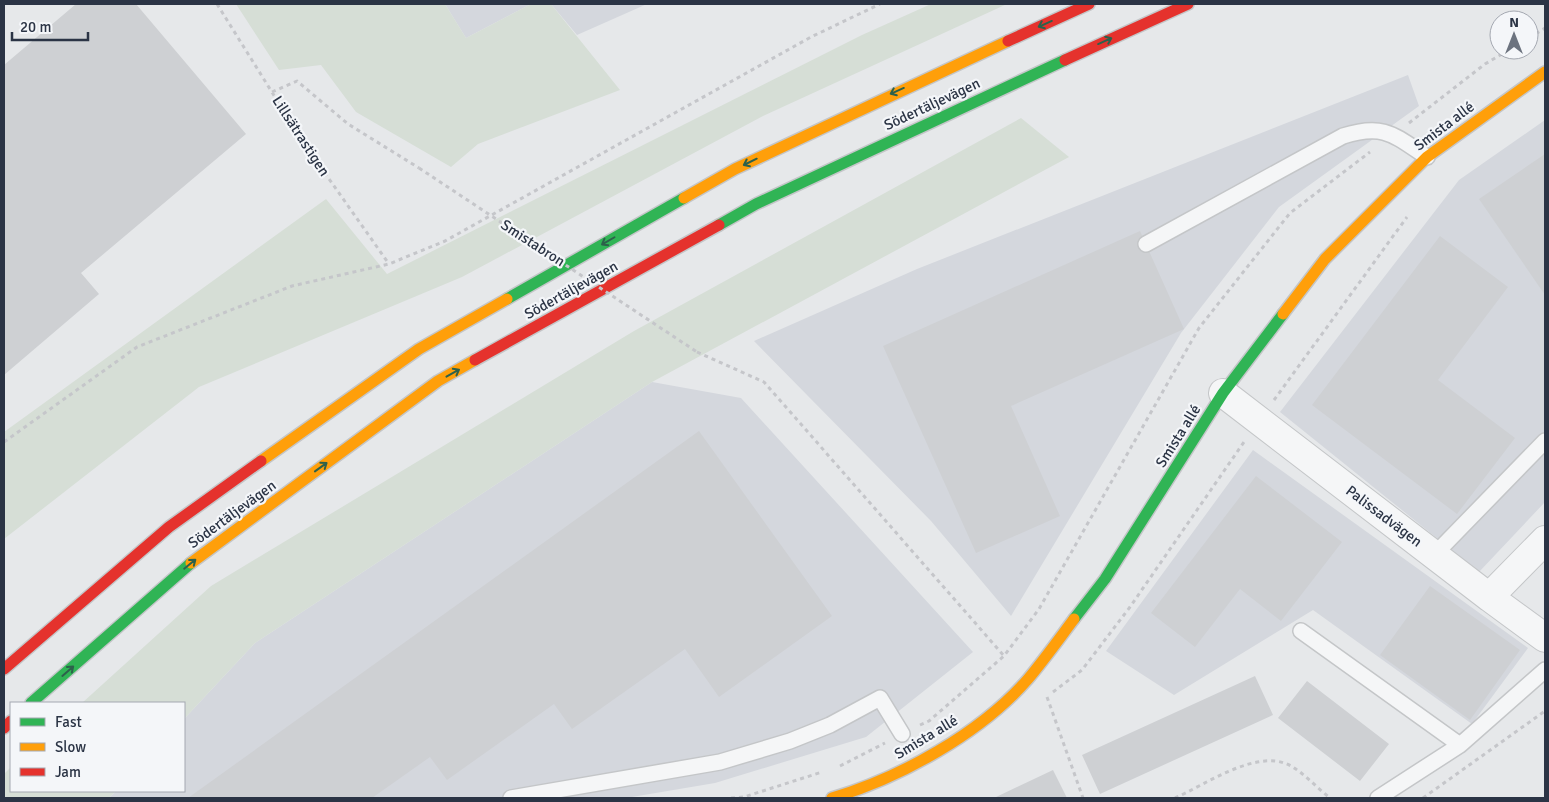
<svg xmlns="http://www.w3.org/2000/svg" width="1549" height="802" font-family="Signika,sans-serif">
<rect width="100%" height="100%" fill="#e6e8ea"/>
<path fill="#d4d7dd" d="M445,4H531L466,38Z
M551,4H647L577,35Z
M1408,75L1419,106L1279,207L1181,333L1011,616L931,521L754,341L917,269Z
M1545,120V502L1479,572L1280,412L1459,180Z
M652,382L741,398L973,652L866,737L715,783L626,798H109L116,791H184V719L255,643Z
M1253,450L1528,648L1472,724L1313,610L1174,695L1106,651Z"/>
<path fill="#d6ded6" d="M236,4H445L466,38L531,4H551L620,90L478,144L451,167L356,112L321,65L279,70Z
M931,4H1007L763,116L462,277L199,387L4,539V432L326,199L387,274L862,35Z
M1021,118L1069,157L652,382L255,643L184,719V703H82L211,586L634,331Z
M11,767V791H116L109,798H4V774Z"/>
<path fill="#ced0d3" d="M76,4H136L246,134L81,273L99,294L4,375V65Z
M1545,154V295L1479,199Z
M1140,231L1184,329L1011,406L1060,516L976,553L883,346Z
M1440,236L1508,287L1438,380L1515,438L1457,514L1312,405Z
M699,431L832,616L719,697L685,649L572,729L554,704L447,780L430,757L372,798H188Z
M1256,476L1342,542L1281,621L1240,589L1195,647L1151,613Z
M1430,586L1520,650L1470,720L1380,655Z
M1255,676L1273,715L1100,794L1082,755Z
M1307,681L1389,744L1360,781L1278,718Z
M1053,770L1067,798H994Z"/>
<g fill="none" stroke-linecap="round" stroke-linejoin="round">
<g stroke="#c4c6c8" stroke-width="18">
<path id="lane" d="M1146,244L1343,136C1384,123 1394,135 1427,157
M1435,554L1545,441
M1301,631L1460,745
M511,798L720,762L790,741L830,725L880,698L902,734
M1378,798L1460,745L1545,670"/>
</g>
<g stroke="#c4c6c8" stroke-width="30">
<path id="street" d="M1223,393L1489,597L1545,638
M1489,597L1545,540"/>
</g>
<g stroke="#c4c6c8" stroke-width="14">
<path id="fast" d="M719,225L756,204L1065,60
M507,299L684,198
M1074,619L1105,579L1223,393L1283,314
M31,703L191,563"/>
</g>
<g stroke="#c4c6c8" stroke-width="14">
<path id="slow" d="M684,198L735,169L1008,41
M1283,314L1325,259L1427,157L1545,72
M261,461L419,349L507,299
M191,563L438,381L475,360
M832,798C900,778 981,733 1028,679C1044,660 1059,639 1074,619"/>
</g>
<g stroke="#c4c6c8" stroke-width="14">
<path id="jam" d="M1008,41L1089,4
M1065,60L1188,4
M475,360L719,225
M4,669L169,527L261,461
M4,728L11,721"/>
</g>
<path stroke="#c5c6ca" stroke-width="3" stroke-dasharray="4 4" stroke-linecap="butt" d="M217,4L303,142L389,264
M1529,38L1545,28
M272,92L297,81L348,124L419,168
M1409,123L1485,64L1509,50
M697,352L764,382L1005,657
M1274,400L1407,217
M4,442L137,347L292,286L389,264L445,241L811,37L880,4
M1053,692L1082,670L1130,607L1244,442
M1047,697L1083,798
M920,725L929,721L1004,656L1039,609L1199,328L1290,213L1370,152
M840,766L885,743
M731,798L744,797L822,772
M1175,798C1205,785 1258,747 1291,766C1305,774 1317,788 1330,798
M1423,798L1545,711"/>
<use href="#lane" stroke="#f5f6f7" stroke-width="15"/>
<use href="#street" stroke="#f5f6f7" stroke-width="28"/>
<use href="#fast" stroke="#30b455" stroke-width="11"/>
<use href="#slow" stroke="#ff9f0a" stroke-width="11"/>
<use href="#jam" stroke="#e5322d" stroke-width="11"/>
<path stroke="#c5c6ca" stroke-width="3" stroke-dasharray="4 4" stroke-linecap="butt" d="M419,168L697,352"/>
</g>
<defs><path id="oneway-shaft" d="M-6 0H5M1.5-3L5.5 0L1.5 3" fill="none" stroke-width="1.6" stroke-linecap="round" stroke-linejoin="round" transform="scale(1.25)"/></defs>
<g stroke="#2d614b">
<use href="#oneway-shaft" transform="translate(1045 24) rotate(156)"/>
<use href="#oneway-shaft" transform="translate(1105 41) rotate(-24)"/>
<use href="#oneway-shaft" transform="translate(897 91) rotate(156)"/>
<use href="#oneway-shaft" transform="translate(750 162) rotate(154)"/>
<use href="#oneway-shaft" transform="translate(608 241) rotate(150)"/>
<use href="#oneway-shaft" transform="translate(453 373) rotate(-29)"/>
<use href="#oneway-shaft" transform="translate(321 467) rotate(-36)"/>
<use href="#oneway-shaft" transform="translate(190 564) rotate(-39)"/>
<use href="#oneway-shaft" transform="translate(68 671) rotate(-41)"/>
</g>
<g text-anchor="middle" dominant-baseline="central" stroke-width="4.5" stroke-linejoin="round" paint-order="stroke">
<g font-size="15" fill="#2b3445" stroke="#f4f6f9">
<text transform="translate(932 104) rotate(-25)">Södertäljevägen</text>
<text transform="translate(1444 126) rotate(-37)">Smista allé</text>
<text transform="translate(301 136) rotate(57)">Lillsätrastigen</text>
<text transform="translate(533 243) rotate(33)">Smistabron</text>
<text transform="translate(571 290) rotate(-29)">Södertäljevägen</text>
<text transform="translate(1178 436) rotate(-58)">Smista allé</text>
<text transform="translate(232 514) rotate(-36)">Södertäljevägen</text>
<text transform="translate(1384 516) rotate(37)">Palissadvägen</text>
<text transform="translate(926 737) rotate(-31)">Smista allé</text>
</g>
</g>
<rect width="1549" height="802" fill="none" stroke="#2b3445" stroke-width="10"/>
<rect x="10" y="702" width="175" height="90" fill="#f4f6f9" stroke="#a4a8b1"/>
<rect x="20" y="718" width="25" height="8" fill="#30b455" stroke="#a4a8b1"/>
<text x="55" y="727" font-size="15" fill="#2b3445">Fast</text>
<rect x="20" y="743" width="25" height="8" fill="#ff9f0a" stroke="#a4a8b1"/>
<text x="55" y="752" font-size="15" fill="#2b3445">Slow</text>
<rect x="20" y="768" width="25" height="8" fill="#e5322d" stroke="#a4a8b1"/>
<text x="55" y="777" font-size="15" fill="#2b3445">Jam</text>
<g transform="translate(1514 35)"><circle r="24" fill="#f4f6f9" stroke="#a4a8b1"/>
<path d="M0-4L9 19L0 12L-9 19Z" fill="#6c737f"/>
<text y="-8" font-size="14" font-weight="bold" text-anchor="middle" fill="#2b3445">N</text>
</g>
<path d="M12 32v8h76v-8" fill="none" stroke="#2b3445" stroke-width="2.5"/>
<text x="20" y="32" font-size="15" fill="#2b3445" stroke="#f4f6f9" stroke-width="4" paint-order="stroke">20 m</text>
</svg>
